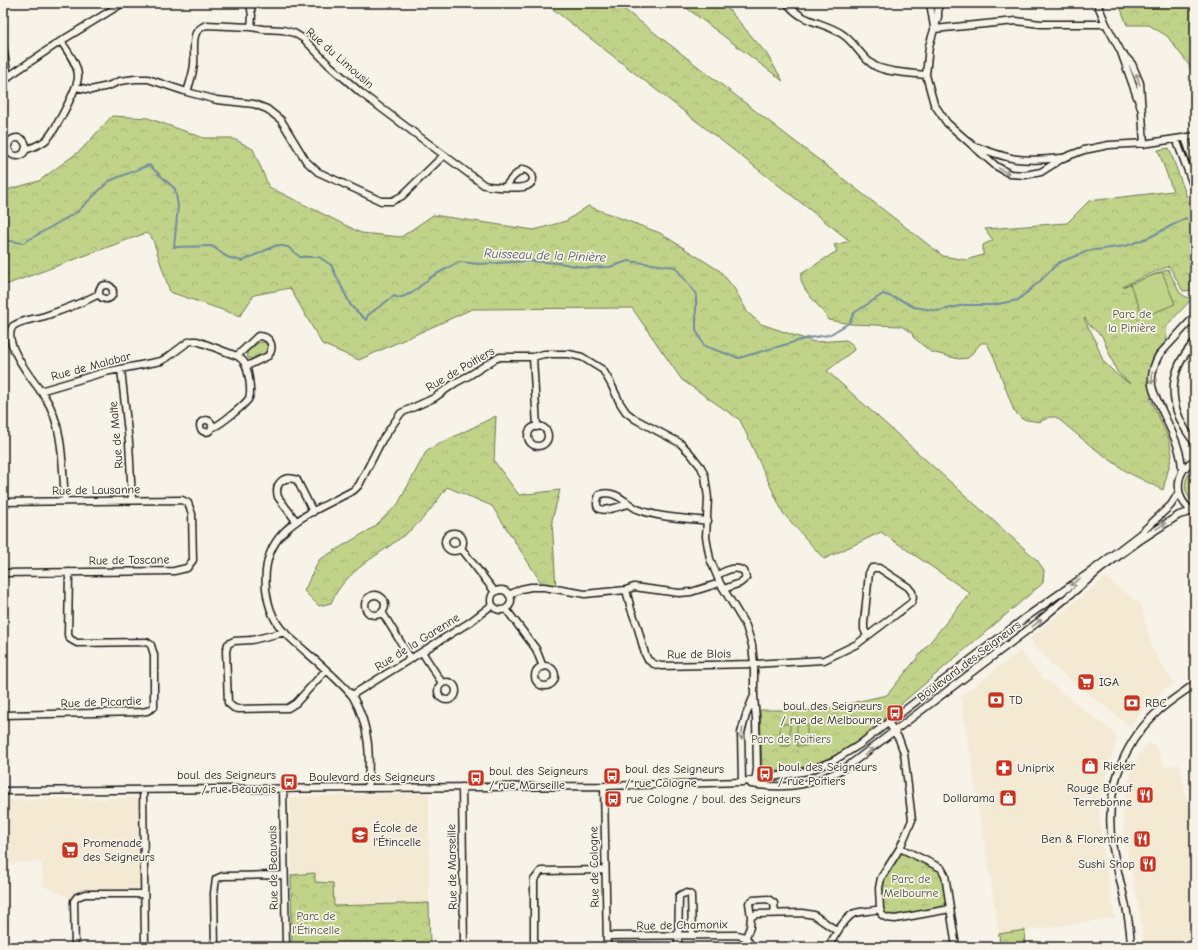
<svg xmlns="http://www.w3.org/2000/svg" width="1198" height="950" font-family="'Comic Neue',sans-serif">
<defs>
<pattern id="grass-tufts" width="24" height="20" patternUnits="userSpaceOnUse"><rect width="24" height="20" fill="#c0d389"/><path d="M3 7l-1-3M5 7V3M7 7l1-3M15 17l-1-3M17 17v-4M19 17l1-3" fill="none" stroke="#a4b576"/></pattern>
<pattern id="forest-crowns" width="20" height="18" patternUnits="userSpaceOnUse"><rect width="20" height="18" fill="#c0d389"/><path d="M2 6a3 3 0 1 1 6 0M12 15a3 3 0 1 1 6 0" fill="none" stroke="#a4b576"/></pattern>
</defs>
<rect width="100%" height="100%" fill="#f7f3e8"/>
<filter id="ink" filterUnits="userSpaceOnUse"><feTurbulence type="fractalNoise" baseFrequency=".025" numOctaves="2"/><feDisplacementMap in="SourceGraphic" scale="8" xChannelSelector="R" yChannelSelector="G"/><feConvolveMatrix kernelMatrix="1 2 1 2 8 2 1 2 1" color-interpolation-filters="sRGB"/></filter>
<g filter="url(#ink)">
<path fill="#f4e9d3" d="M1105,578L1141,604L1152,649L1174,684L1166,688L1144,709L1130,726L1050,664L1049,661L1040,651L1038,652L1030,638Z
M1020,651L1042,677L1118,736L1108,768L1101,797L1099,812L1101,841L1115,918L999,934L961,696Z
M1148,742L1153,745L1157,749L1165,767L1179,764L1195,835V947H1144L1139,907L1124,836L1123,809L1126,791L1131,772L1140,754Z
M429,793V903L334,906L315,882L314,873L291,875L290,797Z
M140,798V889L82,891L75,894L71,899L43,885L42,862L4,864L5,800Z"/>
<path fill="url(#grass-tufts)" stroke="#6e7852" d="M264,342L267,344L268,349L265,355L257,356L252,359L248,358L247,352L258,343Z
M1195,467V504C1182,493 1182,478 1195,467Z"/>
<path fill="url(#forest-crowns)" stroke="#6e7852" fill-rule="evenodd" d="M545,3H616L943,256L966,260L983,255V245L993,240L985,229L1067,223L1089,201L1173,191L1158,150L1169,148L1195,219V290L1183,291L1169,266L1129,283L1123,287L1168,269L1180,293L1186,297L1193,298L1190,301L1168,324C1165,330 1168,336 1166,342C1164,347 1159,350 1156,354C1147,367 1148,385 1153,399L1150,398L1169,439L1172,455L1163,490L1127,472L1091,446L1056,417H1050L1039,422L1022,419L1014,411L994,357L987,343H981L968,358L959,359L931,352L913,337L912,333L901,326L851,324L828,320C822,306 798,289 801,274L837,251L834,245L850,241ZM1085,318L1090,326L1102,336L1117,372L1131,384L1116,374L1103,361L1095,339L1084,319Z
M680,3H723L766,53L783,81Z
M1129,3H1195V84L1189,65L1167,36L1149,25H1127L1121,9Z
M112,116L148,118L204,138H232L253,149L269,187L361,233L401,237L433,215L534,230L566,221L588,206L660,233L720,271L734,288L748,313L761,324L814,342L846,340L852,344L854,350L827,371L1037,560L1044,570L1043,583L847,750L820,762L809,766L768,773L762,768L760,710H820L887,695L970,593L881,532L824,559L783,513L740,420L682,380L632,308L472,309L359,360L322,344L290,288L254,295L240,316L170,292L154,243L151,236L146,233L8,284L3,287V191L39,181L81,150Z
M496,416L494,461L519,495L560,490L552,520L556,589L544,587L492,506L447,487C434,505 425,519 407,533C380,555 345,570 331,603L319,606L304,591L319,560L374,527L398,504L427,450Z
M900,848L941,868L950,909L895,919L882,915L879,888Z
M315,873V882L333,883L334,906L429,903L430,947H292L291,875Z
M1025,930L1024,947H1000L999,934Z"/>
<path fill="#c0d389" stroke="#6e7852" d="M1162,272L1175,304L1143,317L1130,284Z
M780,724H790V746H780Z
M797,724H807V746H797Z"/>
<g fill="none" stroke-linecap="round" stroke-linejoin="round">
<path stroke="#738ba0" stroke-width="2" d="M3,240L23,243L77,212L109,181L149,165L175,189L178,206L174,247L212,246L227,257L242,261L277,245L288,247L300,257H319L331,265L351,306L366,320L368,315L394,296L399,298L412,293L431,277L459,262L481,264L529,261L559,263L587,268L610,267L628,261L675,267L696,294V330L704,346L739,358L808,338L829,335L849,323L854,313L883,294L901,300L914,307L938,311L964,305H993L1018,300L1040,281L1058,263L1088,251L1126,246L1150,237L1186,218"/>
<g stroke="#1c1c1c" stroke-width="9">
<path id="minor" d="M250,3L252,16L251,27
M787,3C803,24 823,21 842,34C855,42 861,58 875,66C888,73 911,73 926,75
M930,3L934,27
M938,3V17L929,46L926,75L934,104L947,123L996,166L1010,174L1025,175L1041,172L1063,158L1084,150L1109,145L1149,143L1195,136
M1097,3L1106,24L1121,52L1142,111
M934,29L1016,21L1041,24H1106
M3,46L8,78
M1122,53L1132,64L1140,83L1144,144
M3,81L12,74L61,41L123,3
M76,87L91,90L108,86L120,81L135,79H148L187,92L217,100L254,104L267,109L281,120L306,161L318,172L381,201H392L402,196L443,156
M187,92C190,83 193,74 194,64C195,55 192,42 196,33C198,29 202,27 206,25L251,27L263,29L283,30L294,33L304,39L328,64L361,93L484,185C491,187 521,189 527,186C538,181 532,171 523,169L513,177L505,187
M1185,138L1195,166
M8 147a9 9 0 1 1 18 0a9 9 0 1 1-18 0Z
M1176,139L1195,190
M977,147C990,152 1003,157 1017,159C1032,161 1047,159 1062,158
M25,150C33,147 41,145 47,139C54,132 79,86 78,76C78,64 67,51 61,41
M99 292a7 7 0 1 1 14 0a7 7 0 1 1-14 0Z
M1195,342C1165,373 1168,410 1195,443
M237,356L258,336C271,336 275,347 268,356L247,366
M533,357L537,427
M121,369L129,442L132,500
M40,391L105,372L161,361L168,357L188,342L192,341H197L237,356C240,358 242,359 244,362C248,368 252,391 249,398C246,404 219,426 213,427
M200 426a6 6 0 1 1 12 0a6 6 0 1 1-12 0Z
M528 436a10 10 0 1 1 20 0a10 10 0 1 1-20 0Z
M1182,472C1182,448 1170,429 1161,408C1158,401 1153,393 1152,385C1151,374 1154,364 1159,355L1195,316
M65,501C62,466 64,427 45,397C36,384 0,342 13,326C22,320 35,319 45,316C63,310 82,303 99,294
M3,502L182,500L188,503L192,514L193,560L187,568L174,571L3,573
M628,504C618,506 589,520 599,495C613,488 626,503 637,509C659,518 684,518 708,521
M1194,512C1173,499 1174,471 1195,460
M296,521L278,497C274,483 284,475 297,480L313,512
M445 542a9 9 0 1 1 18 0a9 9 0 1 1-18 0Z
M461,548L495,592
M717,575C726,571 734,565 744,571L746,578L740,583L724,589
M491 600a10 10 0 1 1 20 0a10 10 0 1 1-20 0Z
M626,590L631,609L637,625L645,654L648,660L654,664L661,666L754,664L824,660L857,644L911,603L913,598L912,592L908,587L879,568H872L869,573L864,623V629L867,636
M365 605a10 10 0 1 1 20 0a10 10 0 1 1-20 0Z
M509,595L521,589L531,587H544L585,594L626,590L634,587L679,593L691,592L720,583
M506,609L536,649L543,667
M382,612L411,659
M285,632L252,640L234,641L228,644L226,651L228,703L234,708L238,709L288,708L296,703L326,670
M422,652L442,683
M535 676a10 10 0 1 1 20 0a10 10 0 1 1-20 0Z
M438 691a9 9 0 1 1 18 0a9 9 0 1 1-18 0Z
M352,695L470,622L492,605
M3,715L141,712L147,711L154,707V655L151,645L147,642L77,643L70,639L68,635L69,572
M742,782L741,733L746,715L753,698
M751,784C789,790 815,785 848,766L1038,622L1102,568L1139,541L1179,515L1194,511
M604,786L607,947
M462,787L464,947
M368,788C370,756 370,726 353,697C348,690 341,684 334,677C318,662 301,648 285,633C273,621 268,606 266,589C260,527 309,515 354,490L359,485L382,440L401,413L434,398L455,383L470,375L495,359L500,357H533L544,354H569L582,357L603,370L611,384L620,403L626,412L635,419L680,443L690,453L701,467L705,476L708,498L706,537L710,559L720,583L746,626L752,645L754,664V697L756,719L757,768L755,783
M283,789L286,947
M143,790L145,947
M3,791L604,786L742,782L808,771L833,761L859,745L1025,618L1093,570L1140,534L1171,505L1179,492
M900,848L941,868L945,875L956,947
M880,909L882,915L887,918L895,919L950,909
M751,917L749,903L753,900L768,899L774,903L775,913
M607,936L737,935C745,936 749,939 751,947
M746,937L750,927L751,917L756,914L802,913L814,915L837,931
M75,947L74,901L77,897L85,894H144
M215,947L214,893L216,879L223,876L284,875
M534,947V880L541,871L605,870
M678,947L679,896C683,893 687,892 691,895L692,936
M828,947C834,938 844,917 855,913C863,911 872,911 880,909L879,888L881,878L900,848L912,820L904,753L899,739L888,722
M1131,947C1130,911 1118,878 1112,843C1105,797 1120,748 1154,715C1166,703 1181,694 1195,684"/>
</g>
<use href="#minor" stroke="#f7f3e8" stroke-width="6"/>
</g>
<defs><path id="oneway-shaft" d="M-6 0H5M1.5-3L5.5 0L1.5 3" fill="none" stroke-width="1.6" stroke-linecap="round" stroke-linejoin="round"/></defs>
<g stroke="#94928c">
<use href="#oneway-shaft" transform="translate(1138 79) rotate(-108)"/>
<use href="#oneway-shaft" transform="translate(1004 171) rotate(28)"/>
<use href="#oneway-shaft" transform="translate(1152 378) rotate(92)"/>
<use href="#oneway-shaft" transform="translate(1161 526) rotate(-32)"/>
<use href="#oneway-shaft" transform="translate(1075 582) rotate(145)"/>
<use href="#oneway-shaft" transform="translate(1037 623) rotate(-37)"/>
<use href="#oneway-shaft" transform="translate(742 734) rotate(95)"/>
<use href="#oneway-shaft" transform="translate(869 752) rotate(-37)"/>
</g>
</g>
<defs>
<g id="supermarket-square" transform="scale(0.9)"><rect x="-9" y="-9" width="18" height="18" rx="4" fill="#c8321e" stroke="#f7f3e8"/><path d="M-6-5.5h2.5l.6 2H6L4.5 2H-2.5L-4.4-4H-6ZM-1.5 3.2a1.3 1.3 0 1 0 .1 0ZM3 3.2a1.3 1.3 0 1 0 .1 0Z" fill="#fff"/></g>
<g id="bank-square" transform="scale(0.9)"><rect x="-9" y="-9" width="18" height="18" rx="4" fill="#c8321e" stroke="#f7f3e8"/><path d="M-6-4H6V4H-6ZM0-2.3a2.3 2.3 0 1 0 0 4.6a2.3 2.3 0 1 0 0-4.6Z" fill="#fff"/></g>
<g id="bus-square" transform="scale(0.9)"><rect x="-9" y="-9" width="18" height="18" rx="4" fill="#c8321e" stroke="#f7f3e8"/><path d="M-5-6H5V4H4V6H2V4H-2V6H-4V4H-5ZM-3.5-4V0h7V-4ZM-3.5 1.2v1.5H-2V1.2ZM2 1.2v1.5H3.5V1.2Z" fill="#fff"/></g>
<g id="shop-square" transform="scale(0.9)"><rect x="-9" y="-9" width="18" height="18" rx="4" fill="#c8321e" stroke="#f7f3e8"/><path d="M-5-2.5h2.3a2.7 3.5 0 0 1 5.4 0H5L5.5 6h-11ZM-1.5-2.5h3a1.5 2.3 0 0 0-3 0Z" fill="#fff"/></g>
<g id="pharmacy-square" transform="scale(0.9)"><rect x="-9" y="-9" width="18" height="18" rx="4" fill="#c8321e" stroke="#f7f3e8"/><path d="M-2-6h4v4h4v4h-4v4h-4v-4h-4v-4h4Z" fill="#fff"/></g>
<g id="restaurant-square" transform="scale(0.9)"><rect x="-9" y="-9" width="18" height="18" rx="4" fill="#c8321e" stroke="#f7f3e8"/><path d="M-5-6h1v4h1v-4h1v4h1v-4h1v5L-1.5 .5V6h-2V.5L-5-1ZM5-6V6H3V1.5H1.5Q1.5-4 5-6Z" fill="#fff"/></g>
<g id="school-square" transform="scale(0.9)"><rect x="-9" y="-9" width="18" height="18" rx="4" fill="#c8321e" stroke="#f7f3e8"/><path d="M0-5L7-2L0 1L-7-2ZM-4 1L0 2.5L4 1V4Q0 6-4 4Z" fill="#fff"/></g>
</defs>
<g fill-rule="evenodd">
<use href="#supermarket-square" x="1086" y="682"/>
<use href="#bank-square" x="996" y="700"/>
<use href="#bank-square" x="1132" y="703"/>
<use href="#bus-square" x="895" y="713"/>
<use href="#shop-square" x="1090" y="766"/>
<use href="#pharmacy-square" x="1004" y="768"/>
<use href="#bus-square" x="765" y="774"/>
<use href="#bus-square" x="612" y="776"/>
<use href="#bus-square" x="476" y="778"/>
<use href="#bus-square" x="289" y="782"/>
<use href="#restaurant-square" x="1145" y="795"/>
<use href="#shop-square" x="1008" y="798"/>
<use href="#bus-square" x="613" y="799"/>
<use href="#school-square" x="360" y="835"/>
<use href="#restaurant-square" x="1142" y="839"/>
<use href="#supermarket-square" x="70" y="850"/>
<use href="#restaurant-square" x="1148" y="864"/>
</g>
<g text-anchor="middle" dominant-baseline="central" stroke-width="3.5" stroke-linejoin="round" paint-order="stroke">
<g font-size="12" fill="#1c1c1c" stroke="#f7f3e8">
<text transform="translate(340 58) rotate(41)">Rue du Limousin</text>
<text transform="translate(91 366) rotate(-15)">Rue de Malabar</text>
<text transform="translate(460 369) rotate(-30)">Rue de Poitiers</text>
<text transform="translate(116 435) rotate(-95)">Rue de Malte</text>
<text transform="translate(96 490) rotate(-1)">Rue de Lausanne</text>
<text transform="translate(129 560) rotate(-1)">Rue de Toscane</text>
<text transform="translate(417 642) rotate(-32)">Rue de la Garenne</text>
<text transform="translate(699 654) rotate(-1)">Rue de Blois</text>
<text transform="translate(969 661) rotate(-37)">Boulevard des Seigneurs</text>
<text transform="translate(101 702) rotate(-2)">Rue de Picardie</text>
<text x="372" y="777">Boulevard des Seigneurs</text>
<text transform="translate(452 867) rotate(-91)">Rue de Marseille</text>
<text transform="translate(594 867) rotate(-91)">Rue de Cologne</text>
<text transform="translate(273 868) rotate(-91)">Rue de Beauvais</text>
<text transform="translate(682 925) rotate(-1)">Rue de Chamonix</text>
</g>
<g font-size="12" fill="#4d533d" stroke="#f7f3e8">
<text x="1132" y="314">Parc de<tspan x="1132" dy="14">la Pinière</tspan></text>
<text x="791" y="739">Parc de Poitiers</text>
<text x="911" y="879">Parc de<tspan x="911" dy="14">Melbourne</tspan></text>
<text x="316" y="916">Parc de<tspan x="316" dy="14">l'Étincelle</tspan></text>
</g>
<g font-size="12" fill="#1c1c1c" stroke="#f7f3e8" text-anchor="start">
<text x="1099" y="682">IGA</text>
<text x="1009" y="700">TD</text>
<text x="1145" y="703">RBC</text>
<text x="882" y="706" text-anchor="end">boul. des Seigneurs<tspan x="882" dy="14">/ rue de Melbourne</tspan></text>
<text x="1103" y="766">Rieker</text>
<text x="778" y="767">boul. des Seigneurs<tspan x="778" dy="14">/ rue Poitiers</tspan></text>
<text x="1017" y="768">Uniprix</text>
<text x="625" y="769">boul. des Seigneurs<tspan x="625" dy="14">/ rue Cologne</tspan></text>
<text x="489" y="771">boul. des Seigneurs<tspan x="489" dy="14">/ rue Marseille</tspan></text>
<text x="276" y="775" text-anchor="end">boul. des Seigneurs<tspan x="276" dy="14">/ rue Beauvais</tspan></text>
<text x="1132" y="788" text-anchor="end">Rouge Boeuf<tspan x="1132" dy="14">Terrebonne</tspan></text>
<text x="995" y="798" text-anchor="end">Dollarama</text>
<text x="626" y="799">rue Cologne / boul. des Seigneurs</text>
<text x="373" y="828">École de<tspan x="373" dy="14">l'Étincelle</tspan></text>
<text x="1129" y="839" text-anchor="end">Ben &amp; Florentine</text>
<text x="83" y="843">Promenade<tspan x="83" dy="14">des Seigneurs</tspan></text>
<text x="1135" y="864" text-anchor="end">Sushi Shop</text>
</g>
<g font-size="13" font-style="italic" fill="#48545e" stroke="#f7f3e8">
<text transform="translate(545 255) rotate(2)">Ruisseau de la Pinière</text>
</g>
</g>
<rect width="1198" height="950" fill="none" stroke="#f7f3e8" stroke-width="16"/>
<rect x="8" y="8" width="1182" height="934" fill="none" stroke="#1c1c1c" stroke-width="1.5" filter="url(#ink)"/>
</svg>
